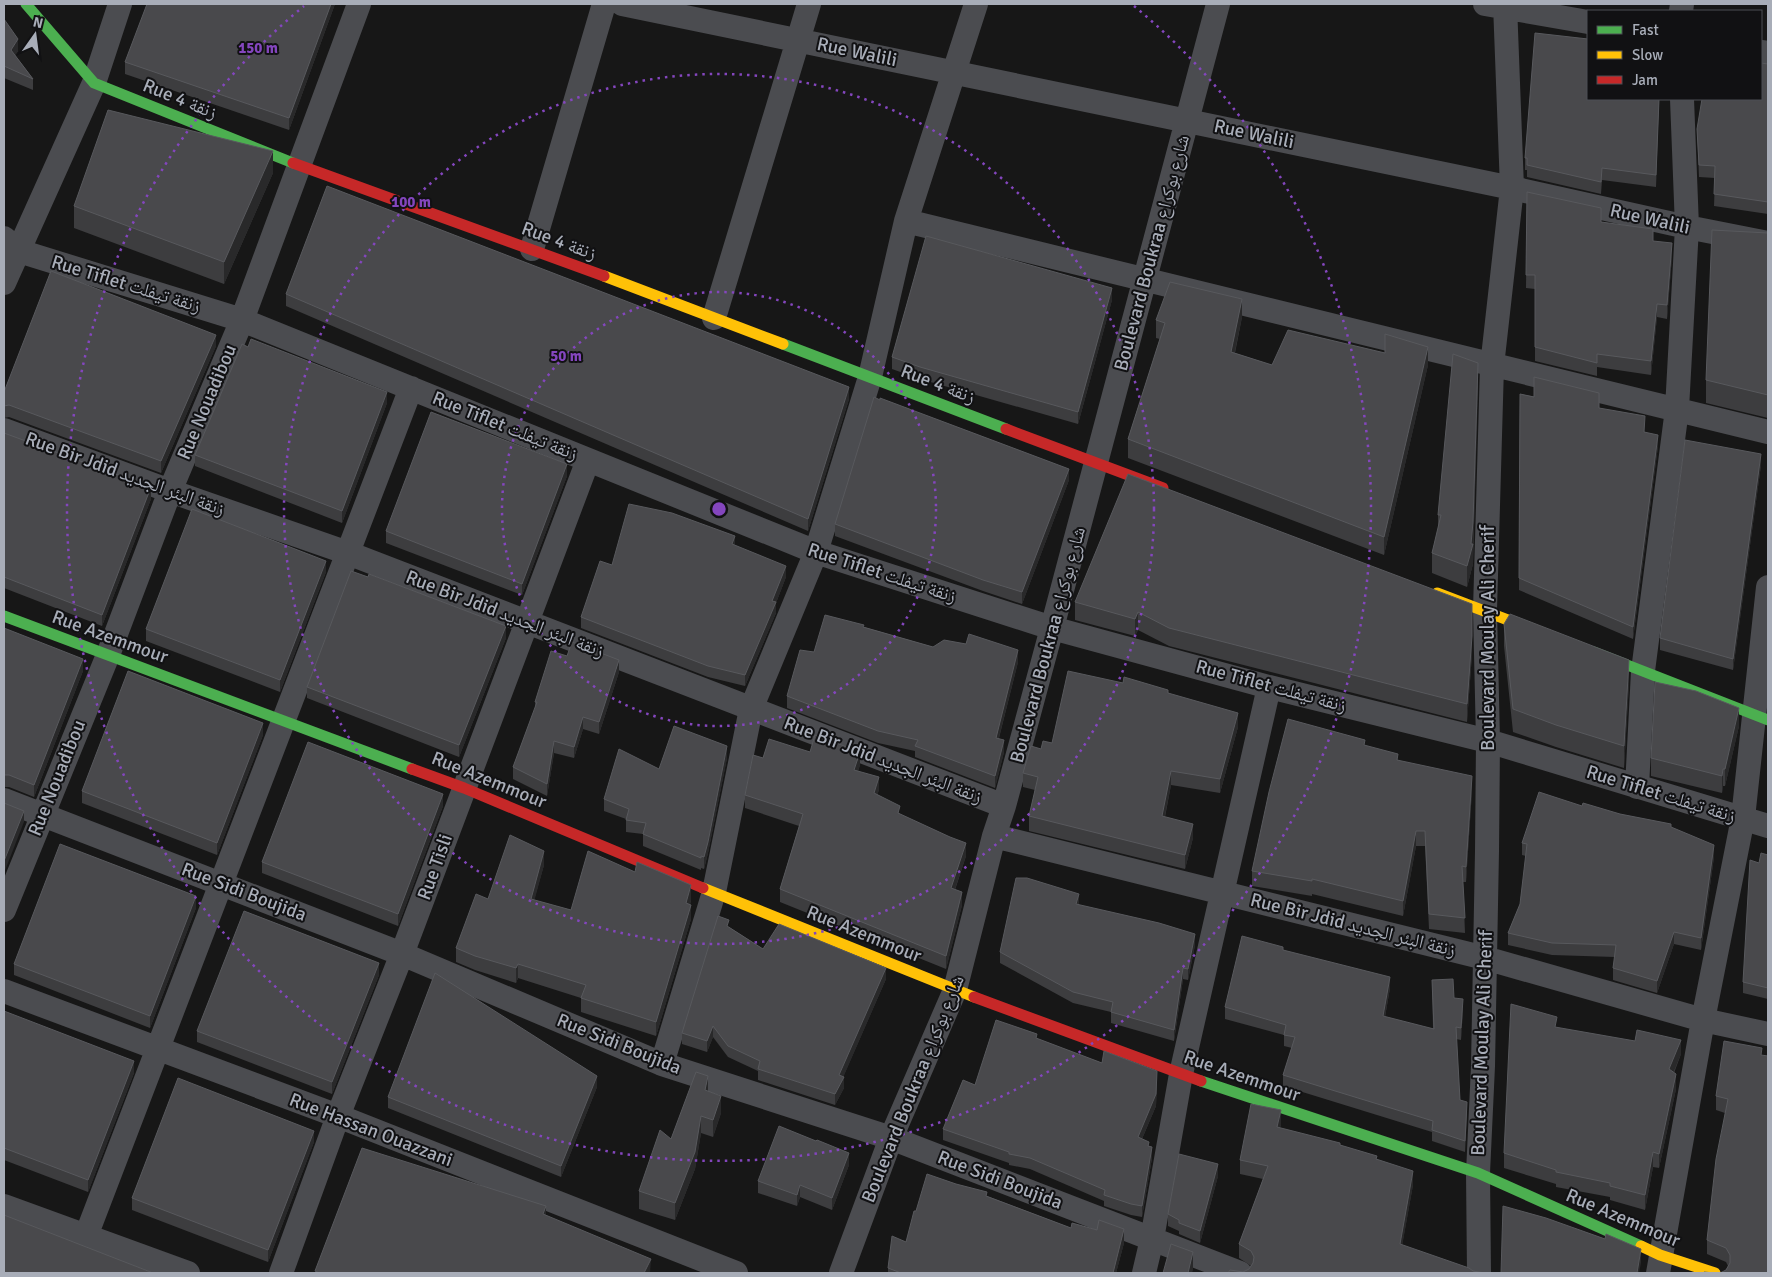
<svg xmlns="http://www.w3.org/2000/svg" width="1772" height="1277" font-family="Signika,'Noto Naskh Arabic',sans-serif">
<rect width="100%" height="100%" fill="#171717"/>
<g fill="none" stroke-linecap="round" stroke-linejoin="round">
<path stroke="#4b4c50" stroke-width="24" d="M622,4L1512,188L1687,227L1768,243
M1485,4L1588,22
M1681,11L1682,4
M1761,52L1768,53
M906,221L1768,432
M4,238L19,251L242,320L816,552L1052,628L1269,687L1488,741L1768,826
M532,249L604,4
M4,283L94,83L120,4
M714,318L809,4
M4,430L170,491L348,553L1004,806
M1637,787L1643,671L1677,409L1687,227L1682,99
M4,800L402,954L662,1064L891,1138L1240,1273
M994,836L1485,958L1703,1020L1768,1034
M4,910L108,655L170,491L242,320L359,4
M4,991L338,1116L736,1273
M662,1064L714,892L751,709L816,552L870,377L906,221L976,4
M4,1206L188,1273
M86,1236L411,388
M281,1273L338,1116L402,954L588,460
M841,1273L891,1138L955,990L994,836L1004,806L1052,628L1218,4
M1144,1273L1152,1239L1181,1074L1269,687
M1479,1273L1478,1173L1483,1066L1487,851L1488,741L1485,610L1492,366L1512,188L1505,4
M1658,1273L1703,1020L1743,818L1768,587"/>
<path stroke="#4caf50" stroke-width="11" d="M26,4L94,83L293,163
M783,344L1006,429
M4,616L412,769
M1594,652L1768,720
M1201,1081L1478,1173L1641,1246"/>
<path stroke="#ffc107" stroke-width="11" d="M604,276L783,344
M1437,593L1542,633
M703,888L974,997
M1641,1246L1660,1255L1715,1273"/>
<path stroke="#c62828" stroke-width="11" d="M293,163L604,276
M1006,429L1163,488
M412,769L464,788L703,888
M974,997L1201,1081"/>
</g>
<path fill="#3d3d3f" d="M335,4L289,130L125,74V62Z
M4,19L18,51L15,55L33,79V90L4,78Z
M1768,64V214L1714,206L1715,178L1699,177L1697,129Z
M1588,99H1659L1656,187L1602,180L1601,194L1527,177V170H1525V158Z
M273,173L224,284L74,228V206Z
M1527,192L1601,222L1653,241L1672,256L1667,319L1657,317L1651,375L1597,367V376L1535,361V289L1526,288Z
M1768,233V418L1706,403V380Z
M286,294L849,399L808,531L286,306Z
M1112,300L1078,424L920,379L892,369V357Z
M1242,317L1235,353L1272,365L1385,353V334L1428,365L1384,555L1128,458V439L1160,339L1156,338V320Z
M216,346L161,473L9,417L4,418V392Z
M248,347L387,403L342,523L195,466V455Z
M1478,383L1473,564L1467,587L1432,573V553L1438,529V515Z
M1520,394L1599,408L1645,432L1658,446L1633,639L1519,590Z
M4,433L151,499L102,626L4,588Z
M1761,465L1733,670L1660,650V638Z
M567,476L522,595L386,543V531Z
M1069,480L1022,604L983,591L835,536V524Z
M735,545L786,577L776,603V613L745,686L708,677L581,628V617L612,565Z
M326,572L280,692L146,641V629Z
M1075,602L1472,654L1467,722L1169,646L1138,630L1135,636L1075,620Z
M1504,624L1629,683L1624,768L1556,747L1513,732L1504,646Z
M864,627L933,647L1018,662L999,738L1004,752L995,788L915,757V751L878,743L787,708V696Z
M4,628L83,671L34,797L9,787H4Z
M506,638L459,757L307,698V687Z
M619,672L599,734L583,729L574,758L554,753L547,796L513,779V767L535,709V702Z
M1168,693L1238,727L1220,793L1171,785L1165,817L1193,838L1185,869L1029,831V816L1035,790L1023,787V773L1041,749L1052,743Z
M1739,726L1725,786H1723L1722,793L1651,776V758Z
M263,735L217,855L82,803V791Z
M1365,746L1398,760L1472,791L1466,882H1463L1465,933L1429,929L1425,846H1416L1403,916L1312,894V896L1252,886V871Z
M810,752L860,765L858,771L879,790L877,794L900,814L966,856L955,890L962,905L946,969L780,902V889L799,826L745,808V795Z
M727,758L708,853L704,869L701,868V870L643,846V834L626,832V819L604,811V799L659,769Z
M443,806L398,926L262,873V862Z
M1620,814L1671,828L1714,857L1701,950L1674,944L1657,993L1613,980V968L1615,957L1552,955L1508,945V933L1520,904L1526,856L1522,855V843Z
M1768,855V999L1743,993V982L1759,863Z
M544,865L534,900L571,910L691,900L690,905L691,919L656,1036L581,1012V998L518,978L516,983L475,970L456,962V948L488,899Z
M1079,905L1195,945L1188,980L1183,979L1174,1041L1111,1023V1012L1073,1003L1000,963V952Z
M196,908L150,1028L14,975V964Z
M729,927L763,949L886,979L843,1077L844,1088L835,1105L758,1080V1071L728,1057L713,1037L707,1052L682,1044V1033Z
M1283,950L1390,988L1385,1017L1433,1029L1432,980L1454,998L1463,1010L1461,1040L1456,1039L1460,1100L1467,1114L1465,1152L1432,1141V1132L1283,1086V1075L1292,1048L1284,1046V1035L1225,1019V1007Z
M379,975L332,1094L197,1042V1031Z
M4,1011L134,1073L88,1192L4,1160Z
M1557,1028L1681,1054L1674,1073L1676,1089L1659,1168L1653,1167L1645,1210L1610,1200V1197L1556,1187V1184L1504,1168V1153Z
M1037,1039L1102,1063L1157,1082L1156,1106L1142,1139L1149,1146L1152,1158L1142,1217L1131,1215L1104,1206V1201L1030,1169L1009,1165V1163L943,1140V1129L975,1085Z
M1762,1055L1768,1273L1726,1270L1728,1266L1726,1262L1707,1254V1240L1725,1113L1716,1110V1096Z
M597,1087L561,1177L388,1108V1097Z
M708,1091L721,1113L713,1137L701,1133L695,1169L675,1220L639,1209V1191L671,1139Z
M1281,1124L1280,1128L1340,1145L1377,1159L1413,1185L1402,1245L1243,1272L1249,1269L1251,1266L1239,1258V1244L1263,1179L1240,1174V1160Z
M314,1142L268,1262L132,1210V1198Z
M849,1165L832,1210L800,1197L797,1206L758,1193V1181Z
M1218,1176L1200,1243L1179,1234V1231L1168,1226V1214Z
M987,1196L1071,1228L1124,1243L1116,1273H888V1268L906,1242L916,1211Z"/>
<path fill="#29292a" d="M331,4H335L289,130V118Z
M18,39V51L11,61V50Z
M1659,99L1656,187V175Z
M273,151V173L224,284V262Z
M1672,243V256L1667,319V305Z
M1112,288V300L1078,424V412Z
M1242,299V317L1231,370V352Z
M1657,304V317L1651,375V361Z
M216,335V346L161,473V461Z
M1428,347V365L1384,555V537Z
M1478,363L1473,564L1467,587V566Z
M849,387V399L808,531V519Z
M387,392V403L342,523V511Z
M1658,435V446L1633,639V627Z
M1761,454V465L1733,670V659Z
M567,464V476L522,595V584Z
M1069,469V480L1022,604V592Z
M151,487V499L102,626V615Z
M735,536V547L732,544Z
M326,561V572L280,692V680Z
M786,566V577L776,603V613L745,686V675L772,601Z
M1138,612V630L1135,636V619Z
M506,626V638L459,757V745Z
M1472,636V654L1467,722V704Z
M1018,650V662L996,749V738Z
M83,659V671L34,797V785Z
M619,660V672L599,734V722Z
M1629,660V683L1624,768V746Z
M1739,708V726L1725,786V769Z
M1238,713V727L1220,793V779Z
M583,717V729L574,758V747Z
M263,723V735L217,855V843Z
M1004,740V752L995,788V776Z
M554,741V753L547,796V784Z
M727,746V758L708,853L704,869V857Z
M860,752V765L854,783V770Z
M1723,769V786L1722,793V776Z
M1171,771V785L1162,830V816Z
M1472,776V791L1466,882V867Z
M879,777V790L874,806V793Z
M443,794V806L398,926V914Z
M24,811V822L4,873V861Z
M1193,824V838L1185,869V855Z
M1416,831V846L1403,916V901Z
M966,843V856L951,901V888Z
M1714,845V857L1701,950V938Z
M544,851V865L531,913V899Z
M691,885V900L686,918V903Z
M962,892V905L946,969V956Z
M1079,894V905L1076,904Z
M196,896V908L150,1028V1016Z
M691,905V919L656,1036V1022Z
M1674,932V944L1657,993V981Z
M1195,934V945L1188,980V969Z
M379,963V975L332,1094V1082Z
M518,964V978L516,983V968Z
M886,968V979L839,1087V1075Z
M1183,968V979L1174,1041V1030Z
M1390,977V988L1383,1028V1016Z
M1463,999V1010L1461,1040V1028Z
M713,1026V1037L707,1052V1041Z
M1681,1040V1054L1669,1083V1069Z
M134,1061V1073L88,1192V1180Z
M1157,1071L1156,1106L1138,1148V1137Z
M1676,1074V1089L1659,1168V1154Z
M597,1076V1087L561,1177V1166Z
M708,1076V1093L705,1090Z
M844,1077V1088L835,1105V1094Z
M721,1096V1113L713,1137V1120Z
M1281,1110V1124L1277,1141V1127Z
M701,1116V1133L695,1169L675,1220V1203Z
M314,1131V1142L268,1262V1250Z
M1152,1147V1158L1142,1217V1206Z
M1653,1152V1167L1645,1210V1195Z
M849,1153V1165L832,1210V1198Z
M1218,1164V1176L1200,1243V1231Z
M1413,1171V1185L1400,1258V1244Z
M800,1185V1197L797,1206V1195Z
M546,1206V1219L543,1214Z
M1124,1229V1243L1116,1273H1113Z
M1641,1249V1263L1639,1273H1637Z
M1193,1252V1270L1192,1273H1188Z
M651,1259L650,1273H644Z"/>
<path fill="#49494c" stroke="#58595d" d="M147,4H331L289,118L125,62Z
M4,19L18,39L11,50L33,79L4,66Z
M1535,33L1588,39V99H1659L1656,175L1602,168L1601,182L1527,165V158H1525Z
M1761,63L1768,64V202L1714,194L1715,166L1699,165L1697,129L1702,99H1761Z
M108,110L273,151L224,262L74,206Z
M327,186L849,387L808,519L286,294Z
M1527,192L1601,208V222L1653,229V241L1672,243L1667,305L1657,304L1651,361L1597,354V363L1535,347V275H1526Z
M1712,230L1768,233V395L1706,380Z
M926,236L1112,288L1078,412L920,367L892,357Z
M51,271L216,335L161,461L9,405L4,406V392Z
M1170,282L1242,299L1231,352L1272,365L1288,330L1385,353V334L1428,347L1384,537L1128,439L1165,323L1156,320Z
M251,339L387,392L342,511L195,455L242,344L248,347Z
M1453,354L1478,363L1473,522L1471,544H1473L1467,566L1432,553L1441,515H1438Z
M1534,377L1599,393V408L1645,416L1644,432L1658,435L1633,627L1519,578L1520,394L1534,397Z
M874,397L880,400V398L1069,469L1022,592L983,580L835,524Z
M431,412L567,464L522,584L386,531Z
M4,433L151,487L102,615L4,577Z
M1685,440L1761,454L1733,659L1660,638Z
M1128,474L1472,604V636L1467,704L1169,628L1138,612L1135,619L1075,602Z
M629,504L672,513L735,536L732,544L786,566L772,601L776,602L745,675L708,666L581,617L600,561L612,565Z
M192,509L326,561L280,680L146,629Z
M351,571L368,577L369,574L506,626L459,745L307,687Z
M1510,614L1629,660L1624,746L1556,725L1513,709L1504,624Z
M825,615L864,625L863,627L933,647L944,640L966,644L969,634L1018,650L996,738L1004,740L995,776L915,746L918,740L878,731L787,696L800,650L814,652Z
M4,628L83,659L34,785L9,775H4Z
M572,642L619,660L599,722L583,717L574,747L554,741L547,784L513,767L537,702H535L551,651L567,656Z
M128,671L263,723L217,843L82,791Z
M1068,671L1123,683L1124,677L1168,690V693L1238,713L1220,779L1171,771L1162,816L1193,824L1185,855L1029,816L1038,777L1023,773L1031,746L1041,749L1043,741L1052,743Z
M1655,682L1696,691L1739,708L1725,769H1723L1722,776L1651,758Z
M1288,719L1365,740L1364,745L1398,754L1397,760L1472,776L1466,867L1462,866L1465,918L1429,914L1425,831H1416L1403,901L1312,879V881L1252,871L1269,792Z
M674,726L727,746L708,842L704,857L701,856V858L643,834L646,823L626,820L629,809L604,799L619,749L659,769Z
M815,735L860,752L854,770L879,777L874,793L900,806L898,813L950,837L966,843L951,888L962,892L946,956L780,889L803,814L745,795L753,755L763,758L769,739L810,752Z
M308,742L443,794L398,914L262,862Z
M1539,792L1582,806L1583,803L1620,814L1671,824V827L1714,845L1701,938L1674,932L1657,981L1613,968L1616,945L1552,943L1508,933L1520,904L1527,844L1522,843Z
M4,803L24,811L4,861Z
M510,835L544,851L531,899L571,910L588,851L635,872L637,862L691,885L686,903L691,905L656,1022L581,998L586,985L518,964L516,968L475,956L456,948L476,894L488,899Z
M60,844L196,896L150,1016L14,964Z
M1761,853L1768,855V988L1743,982L1750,860L1759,863Z
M1016,878H1027L1079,894L1076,904L1159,923L1195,934L1188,969L1183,968L1174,1030L1111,1012L1113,1002L1073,992L1000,952Z
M244,911L379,963L332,1082L197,1031Z
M718,916L729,920L727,926L763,949L779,924L886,968L839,1075L844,1077L835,1094L758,1069L760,1061L728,1046L713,1026L707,1041L682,1033Z
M1242,936L1283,947V950L1390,977L1383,1016L1434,1029L1432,980L1453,979L1454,998L1463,999L1461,1028L1456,1027L1460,1100L1467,1102L1465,1141L1432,1130L1433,1121L1283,1075L1295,1037L1284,1035L1286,1025L1225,1007Z
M435,973L597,1076L561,1166L388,1097Z
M1511,1004L1557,1017L1555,1027L1635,1041L1637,1030L1681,1040L1669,1069L1676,1074L1659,1154L1653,1152L1645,1195L1610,1186V1183L1556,1172V1170L1504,1153Z
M4,1011L134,1061L88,1180L4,1148Z
M996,1020L1037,1034L1036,1038L1102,1063L1104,1051L1157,1071L1156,1094L1138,1137L1149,1142L1148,1146L1152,1147L1142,1206L1131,1204L1104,1195L1105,1190L1030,1158L1009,1154V1152L943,1129L963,1080L975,1085Z
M1724,1041L1762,1048L1761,1055L1768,1056V1273H1720L1726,1270L1730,1263V1255L1726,1248L1707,1240L1716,1159L1728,1099L1716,1096Z
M696,1072L708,1076L705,1090L721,1096L713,1120L701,1116L695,1152L675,1203L639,1191L660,1130L671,1139Z
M178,1078L314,1131L268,1250L132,1198Z
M1251,1104L1281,1110L1277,1127L1340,1143V1145L1377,1156L1376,1159L1413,1171L1400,1244L1469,1268L1473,1271L1485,1273H1228L1230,1270L1243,1272L1249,1269L1253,1263L1254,1257L1251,1251L1239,1244L1268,1166L1240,1160Z
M779,1126L816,1141L817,1140L849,1153L832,1198L800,1185L797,1195L758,1181Z
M362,1148L546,1206L543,1214L651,1259L644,1273H319L315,1271Z
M1179,1154L1218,1164L1200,1231L1179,1223V1220L1168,1214Z
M927,1174L956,1184L987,1192L986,1196L1071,1228L1072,1223L1097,1230L1099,1220L1124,1229L1113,1273H901L888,1268L892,1236L906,1242L914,1211H916Z
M1503,1206L1546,1218L1605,1239L1606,1234L1641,1249L1637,1273H1501Z
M4,1215L153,1273H4Z
M1171,1244L1193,1252L1188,1273H1163Z
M1704,1272L1714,1273H1703Z"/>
<g fill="none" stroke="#8446be" stroke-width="2.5" stroke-dasharray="2.5 5">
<circle cx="719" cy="509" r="217"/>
<circle cx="719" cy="509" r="435"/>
<path d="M1134 6A652 652 0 1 1 304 6"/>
</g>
<g text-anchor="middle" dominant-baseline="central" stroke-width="4" stroke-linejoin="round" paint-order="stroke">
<g font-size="19" fill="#a8adb8" stroke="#111113">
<text transform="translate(857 52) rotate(12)">Rue Walili</text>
<text transform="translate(180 99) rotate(22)">Rue 4 زنقة</text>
<text transform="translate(1254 134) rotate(12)">Rue Walili</text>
<text transform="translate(1650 219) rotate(13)">Rue Walili</text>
<text transform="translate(559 241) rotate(20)">Rue 4 زنقة</text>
<text transform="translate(1152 253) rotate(-75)">Boulevard Boukraa شارع بوكراع</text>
<text transform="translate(126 284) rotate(17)">Rue Tiflet زنقة تيفلت</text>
<text transform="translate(938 384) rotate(21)">Rue 4 زنقة</text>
<text transform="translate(207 402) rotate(-67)">Rue Nouadibou</text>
<text transform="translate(505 426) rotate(22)">Rue Tiflet زنقة تيفلت</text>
<text transform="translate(125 474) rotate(20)">Rue Bir Jdid زنقة البئر الجديد</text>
<text transform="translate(882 573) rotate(18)">Rue Tiflet زنقة تيفلت</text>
<text transform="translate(505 614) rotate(21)">Rue Bir Jdid زنقة البئر الجديد</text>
<text transform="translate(110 637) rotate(20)">Rue Azemmour</text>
<text transform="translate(1488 638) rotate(-90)">Boulevard Moulay Ali Cherif</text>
<text transform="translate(1048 645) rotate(-75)">Boulevard Boukraa شارع بوكراع</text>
<text transform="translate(1271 686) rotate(15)">Rue Tiflet زنقة تيفلت</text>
<text transform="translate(883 760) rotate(21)">Rue Bir Jdid زنقة البئر الجديد</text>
<text transform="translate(57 778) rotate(-68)">Rue Nouadibou</text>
<text transform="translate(489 780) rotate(22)">Rue Azemmour</text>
<text transform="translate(1661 794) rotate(17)">Rue Tiflet زنقة تيفلت</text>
<text transform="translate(435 867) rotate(-70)">Rue Tisli</text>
<text transform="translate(244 892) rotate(21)">Rue Sidi Boujida</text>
<text transform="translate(1353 925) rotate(14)">Rue Bir Jdid زنقة البئر الجديد</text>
<text transform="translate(864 934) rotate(22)">Rue Azemmour</text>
<text transform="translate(1482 1043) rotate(-88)">Boulevard Moulay Ali Cherif</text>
<text transform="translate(619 1044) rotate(22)">Rue Sidi Boujida</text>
<text transform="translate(1242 1076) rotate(19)">Rue Azemmour</text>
<text transform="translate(913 1089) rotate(-68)">Boulevard Boukraa شارع بوكراع</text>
<text transform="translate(371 1130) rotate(21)">Rue Hassan Ouazzani</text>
<text transform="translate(1000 1180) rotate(21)">Rue Sidi Boujida</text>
<text transform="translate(1623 1218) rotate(23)">Rue Azemmour</text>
</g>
</g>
<circle cx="719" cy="509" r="8" fill="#8446be" stroke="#111113" stroke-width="2.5"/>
<g font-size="15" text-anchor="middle" font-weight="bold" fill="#8446be" stroke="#111113" stroke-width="4" stroke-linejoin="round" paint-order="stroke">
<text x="258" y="53">150 m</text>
<text x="411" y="207">100 m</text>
<text x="566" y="361">50 m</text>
</g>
<rect width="1772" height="1277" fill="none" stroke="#a8adb8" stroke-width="10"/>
<rect x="1587" y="10" width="175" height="90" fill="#111113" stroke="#4d4f55"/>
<rect x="1597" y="26" width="25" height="8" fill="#4caf50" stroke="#4d4f55"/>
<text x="1632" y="35" font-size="15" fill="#a8adb8">Fast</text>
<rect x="1597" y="51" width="25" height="8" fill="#ffc107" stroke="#4d4f55"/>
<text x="1632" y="60" font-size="15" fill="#a8adb8">Slow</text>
<rect x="1597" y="76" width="25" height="8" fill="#c62828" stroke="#4d4f55"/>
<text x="1632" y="85" font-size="15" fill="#a8adb8">Jam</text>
<g transform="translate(35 35) rotate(14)" stroke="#111113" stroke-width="4" paint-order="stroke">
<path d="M0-4L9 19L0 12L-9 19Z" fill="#a8adb8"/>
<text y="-8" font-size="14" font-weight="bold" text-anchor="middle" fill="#a8adb8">N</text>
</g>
</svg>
